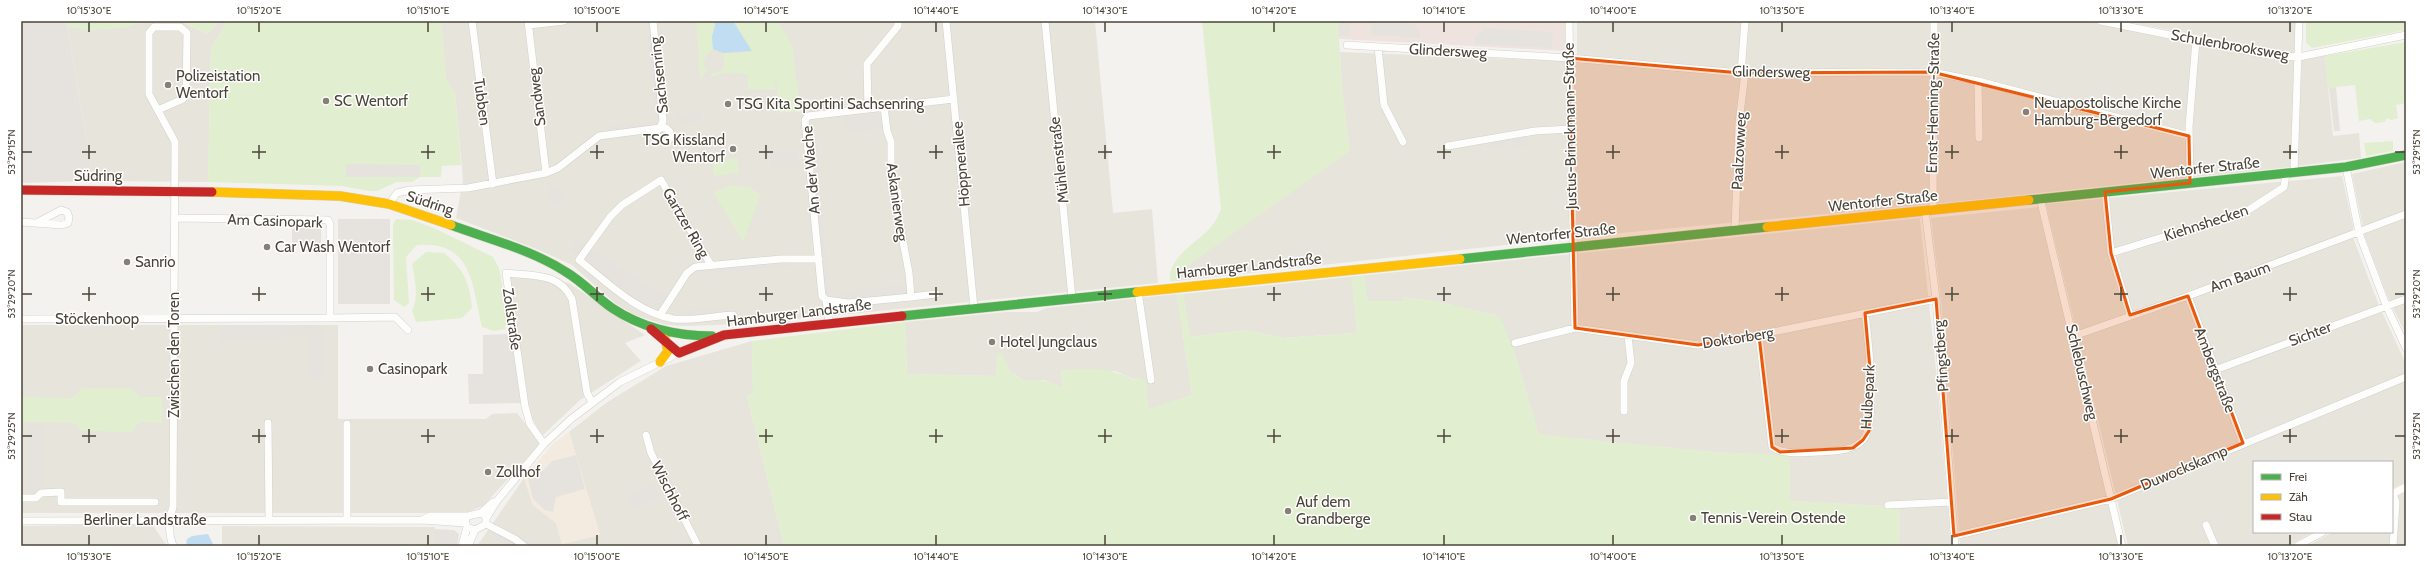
<svg xmlns="http://www.w3.org/2000/svg" width="2427" height="567" font-family="Cabin,sans-serif">
<rect width="100%" height="100%" fill="#f4f2ee"/>
<path fill="#e7e4dc" d="M220,21H228L211,48L208,182L93,181L67,26L89,30L126,27L141,22L185,23L207,34Z
M441,21H1095L1113,213L1152,209L1158,283L820,317L717,325L685,326L666,325L635,315L616,304L572,265L539,250L456,218L463,180L455,93L446,80Z
M1577,21H2086L2295,60L2290,167L1934,204L1578,237L1177,281L1176,274L1233,232L1342,87L1340,52L1565,61L1577,56Z
M2123,21H2297V55L2254,46Z
M2325,56L2333,136L2359,133L2361,158L2297,166L2302,59Z
M2406,162V335L2387,295L2365,237L2352,174Z
M2342,176L2353,226L2354,240L2378,303L2406,364V482L2392,489V462H2254V532H2313L2288,546H2128L2046,204Z
M2038,207L2069,336L2119,546H1960L1941,301L1931,218Z
M1920,218L1938,389L1951,546H1899L1900,505L1885,506L1790,501V456L1713,452L1539,435L1514,351L1496,315L1433,301L1403,297V301H1367L1364,277L1355,308L1357,333L1283,338L1247,330L1190,337L1183,294Z
M504,273L569,283L645,335L625,343L641,361L580,400L542,436L530,414Z
M1177,294L1192,395L1148,410L1146,383L1135,377L1136,380L1115,371H1061L1063,388L1044,380L1029,382L1021,379L1008,370L998,353L996,376L907,374L905,322L1006,312H1037L1047,308Z
M21,325H338V419H486L492,414L517,413L541,443L483,506L465,513H21Z
M752,341L753,394L747,396L784,546H477L524,478L533,505L556,523L562,544L600,535L569,432L606,403L666,366Z
M2406,491V546H2308L2333,532H2392V499Z
M152,524L167,546H21V526Z
M222,526L435,527L436,546H222Z"/>
<path fill="#f3ebdf" d="M569,432L600,535L562,544L556,523L533,505L524,478L553,444Z"/>
<path fill="#e6e2de" d="M21,21H66L93,181L21,183Z"/>
<path fill="#eee3df" d="M1338,21H1565V51L1339,39Z"/>
<path fill="#e1eecf" d="M66,21H220L207,34L185,23L141,22L126,27L89,30L67,26Z
M228,21H441L446,80L455,93L461,165L442,166L441,177H420L412,182H397L377,191H369L342,186L208,182L211,48Z
M696,21H716C717,30 713,39 713,49C706,56 700,60 707,70L700,81Z
M733,21H777L792,44L801,112L779,113L776,77L775,90L747,89L748,75C734,71 723,73 710,77L712,73L721,71L724,67L723,53H743Z
M1202,21H1338L1342,87L1350,151L1177,273V281H1170C1167,255 1202,241 1214,223C1217,219 1219,213 1221,209Z
M2306,21H2406V30L2312,48L2306,43Z
M2406,42V103L2396,105L2398,118L2391,120L2387,118L2385,122L2375,123L2370,119L2359,121L2355,85L2328,88L2325,56Z
M2393,141V151L2366,156L2364,143Z
M738,158L739,173L714,176L712,161Z
M732,185L750,187L760,195L744,240H742L713,192Z
M396,219L412,220L434,228L493,257L499,268L508,316L505,329L494,331L482,327C472,286 473,240 417,245L406,257L409,303L404,307L394,300L393,226Z
M426,252L444,253C463,268 470,283 472,308L462,318L416,322L412,311C419,295 415,281 412,264Z
M1364,276L1368,301H1403V297L1433,301L1496,315L1501,319L1514,351L1539,434L1713,452L1790,455V501L1885,506L1900,504L1899,546H784L747,396L753,394L752,341L905,322L907,374L996,376L998,353H1002C1018,398 1035,369 1063,388L1061,370C1093,369 1105,366 1135,380V376L1146,382L1148,409L1192,395L1177,294H1183L1191,337L1247,330L1283,338L1357,333L1351,278Z
M83,388H131L140,397H162V423L140,422L131,432L82,431L74,423L21,422V397L72,398Z"/>
<path fill="#e6e3df" d="M1338,21H1349L1350,36H1339Z
M1371,21L1414,24L1420,32V38L1371,35Z
M1484,28L1553,32L1552,48L1475,44V37Z
M646,31H652L661,119H656Z
M2336,87L2340,131H2334L2329,88Z
M680,111L687,116L690,113L701,112L702,120L681,123L675,118Z
M883,113L885,128L846,133L844,118Z
M652,122V127L607,131L606,126Z
M1526,136L1528,145L1512,148L1510,139Z
M811,138H817L822,184H815Z
M1505,139L1506,145L1490,149L1489,141Z
M798,150L799,166L770,168L769,153Z
M346,164L420,165V177H346Z
M561,186L564,204L550,205L548,188Z
M820,191L831,297L826,298L816,192Z
M338,219H390V304H338Z
M292,227H321V243H292Z
M577,239L668,297L659,312L646,307L570,250Z
M795,260L796,266L701,274L700,268Z
M905,285L906,294L842,300L841,291Z
M885,302V307L860,309V304Z
M727,307V312L683,316V311Z
M220,325H323L324,380H308V336H283L282,341L220,342Z
M511,334L521,403L469,404L468,374H483V335Z
M28,423H43V495H28Z
M576,455L585,489L556,497L553,512L545,510L533,499L528,479L538,466L543,471L552,461Z
M653,483L661,496L634,511L627,498Z
M434,529L454,530L459,534L457,546H434Z
M496,533L513,542L507,546L493,538Z"/>
<path fill="#c0ddf1" d="M716,21H733L752,51L723,53L713,49L712,37Z
M208,534L214,546H186L187,539L192,536Z"/>
<g fill="none" stroke-linecap="round" stroke-linejoin="round">
<g stroke="#d2d0cb" stroke-width="8">
<path id="street" d="M472,21L493,184
M528,21L546,173
M946,21L974,308
M1045,21L1072,298
M1569,21L1575,328
M2101,21L2268,55L2299,57L2406,35
M529,25L564,21
M1347,45L1569,58L1741,73L1932,72L1978,81L2189,136
M1378,47L1384,105L1403,142
M1741,73L1745,21
M1978,81L1979,138
M868,109L867,64L898,26V21
M158,110L183,99L186,94L187,33L180,27H154L149,33V94L175,142L173,507C168,520 168,532 173,546
M658,130L655,134L656,139L660,142H666L670,138V132L666,128H660
M1448,146L1535,131L1570,129
M2346,167L2359,233L2386,305L2406,348
M2294,173L2299,21
M2190,183L2189,127L2196,40
M2105,192L2111,253L2130,315
M2040,198L2122,546
M389,204L397,193L409,190L468,188L546,173L558,168L599,136L660,128L663,121L653,21
M1925,210L1936,299L1955,546
M1933,210L1934,21
M21,222L62,225L68,223L69,217L67,212L61,210L38,222
M1735,230L1739,122L1745,73
M2111,253L2247,211L2284,187L2286,174
M711,265L661,180L622,205L610,217L579,260C607,282 637,313 674,319C692,321 714,316 733,315
M1138,291L1151,380
M2188,296L2243,443
M911,297L936,294
M826,300L848,303L911,297L909,273L899,220L898,192L891,183V142L887,131L884,107
M660,315L687,273L695,267L781,259H819
M330,318L395,317L408,330
M21,319L330,318V224L328,220L174,218
M829,323L826,300L822,296L805,120L808,116L954,99
M1759,336L1772,447C1786,456 1805,452 1820,452C1834,451 1853,451 1863,440C1878,424 1868,337 1865,313
M2074,336L2188,296L2406,214
M1515,343L1575,328L1698,345L1713,344L1936,299
M2215,370L2406,299
M1624,411V381L1631,363L1628,336
M268,423L269,520
M347,424V520
M646,435L651,453L698,546
M544,444L530,424L525,406L506,273C532,276 559,272 572,299L587,393L592,402
M2392,494L2406,487
M21,498H36L41,493L61,492V502H155
M1888,505L1952,502
M481,513L486,516V524L475,530L467,527L465,520L468,516Z
M481,513L493,502H496
M487,517L496,502L544,444L571,419L620,382L679,353
M422,520L430,516H468
M21,521L422,520L465,523
M486,524L515,539L524,546
M2206,525L2215,546
M1954,536L2111,499L2406,377
M462,546L467,527
M468,546L475,530
M2297,546L2323,532
M2393,546L2396,502L2393,494"/>
</g>
<g stroke="#d6cebb" stroke-width="10">
<path id="fast" d="M2029,200L2346,167L2406,155
M451,225C489,239 532,250 566,272C583,282 596,297 612,308C642,328 676,336 712,336
M1460,259L1767,227
M902,316L1137,292"/>
</g>
<g stroke="#d6cebb" stroke-width="10">
<path id="slow" d="M212,192L340,196L389,204L451,225
M1767,227L2029,200
M1137,292L1460,259
M660,362L668,351L665,339"/>
</g>
<g stroke="#d6cebb" stroke-width="10">
<path id="jam" d="M21,190L212,192
M651,329L679,353L724,335L902,316"/>
</g>
<use href="#street" stroke="#fdfdfc" stroke-width="7"/>
<use href="#fast" stroke="#4caf50" stroke-width="9"/>
<use href="#slow" stroke="#ffc107" stroke-width="9"/>
<use href="#jam" stroke="#c62828" stroke-width="9"/>
</g>
<path fill="#e8590c" fill-opacity="0.2" stroke="#e8590c" stroke-width="3" stroke-linejoin="round" d="M1569,58L1741,73L1932,72L2189,136L2190,183L2105,192L2111,253L2130,315L2188,296L2243,443L2111,499L1954,536L1936,299L1865,313L1871,380L1869,431L1863,440L1853,448L1780,452L1772,447L1759,336L1698,345L1575,328Z"/>
<path fill="none" stroke="#4b4439" stroke-width="1.5" d="M89,22V32M259,22V32M428,22V32M597,22V32M766,22V32M936,22V32M1105,22V32M1274,22V32M1444,22V32M1613,22V32M1782,22V32M1952,22V32M2121,22V32M2290,22V32M89,145V159M259,145V159M428,145V159M597,145V159M766,145V159M936,145V159M1105,145V159M1274,145V159M1444,145V159M1613,145V159M1782,145V159M1952,145V159M2121,145V159M2290,145V159M22,152H32M82,152H96M252,152H266M421,152H435M590,152H604M759,152H773M929,152H943M1098,152H1112M1267,152H1281M1437,152H1451M1606,152H1620M1775,152H1789M1945,152H1959M2114,152H2128M2283,152H2297M2395,152H2405M89,287V301M259,287V301M428,287V301M597,287V301M766,287V301M936,287V301M1105,287V301M1274,287V301M1444,287V301M1613,287V301M1782,287V301M1952,287V301M2121,287V301M2290,287V301M22,294H32M82,294H96M252,294H266M421,294H435M590,294H604M759,294H773M929,294H943M1098,294H1112M1267,294H1281M1437,294H1451M1606,294H1620M1775,294H1789M1945,294H1959M2114,294H2128M2283,294H2297M2395,294H2405M89,429V443M259,429V443M428,429V443M597,429V443M766,429V443M936,429V443M1105,429V443M1274,429V443M1444,429V443M1613,429V443M1782,429V443M1952,429V443M2121,429V443M2290,429V443M22,436H32M82,436H96M252,436H266M421,436H435M590,436H604M759,436H773M929,436H943M1098,436H1112M1267,436H1281M1437,436H1451M1606,436H1620M1775,436H1789M1945,436H1959M2114,436H2128M2283,436H2297M2395,436H2405M89,535V545M259,535V545M428,535V545M597,535V545M766,535V545M936,535V545M1105,535V545M1274,535V545M1444,535V545M1613,535V545M1782,535V545M1952,535V545M2121,535V545M2290,535V545"/>
<g fill="#868178" stroke="#fff" stroke-width="1.5">
<circle cx="168" cy="85" r="4"/>
<circle cx="326" cy="101" r="4"/>
<circle cx="728" cy="104" r="4"/>
<circle cx="2026" cy="112" r="4"/>
<circle cx="733" cy="149" r="4"/>
<circle cx="267" cy="247" r="4"/>
<circle cx="127" cy="262" r="4"/>
<circle cx="992" cy="342" r="4"/>
<circle cx="370" cy="369" r="4"/>
<circle cx="488" cy="472" r="4"/>
<circle cx="1288" cy="511" r="4"/>
<circle cx="1693" cy="518" r="4"/>
</g>
<g text-anchor="middle" dominant-baseline="central" stroke-width="3" stroke-linejoin="round" paint-order="stroke">
<g font-size="15" fill="#4b4439" stroke="#fff">
<text transform="translate(2230 45) rotate(10)">Schulenbrooksweg</text>
<text transform="translate(1448 51) rotate(3)">Glindersweg</text>
<text transform="translate(1771 72) rotate(1)">Glindersweg</text>
<text transform="translate(659 75) rotate(-96)">Sachsenring</text>
<text transform="translate(537 97) rotate(-97)">Sandweg</text>
<text transform="translate(482 102) rotate(82)">Tubben</text>
<text transform="translate(1933 103) rotate(-89)">Ernst-Henning-Straße</text>
<text transform="translate(1570 126) rotate(-91)">Justus-Brinckmann-Straße</text>
<text transform="translate(1739 151) rotate(-87)">Paalzowweg</text>
<text transform="translate(1059 160) rotate(-96)">Mühlenstraße</text>
<text transform="translate(961 164) rotate(-95)">Höppnerallee</text>
<text transform="translate(2205 168) rotate(-6)">Wentorfer Straße</text>
<text transform="translate(811 170) rotate(-95)">An der Wache</text>
<text x="98" y="176">Südring</text>
<text transform="translate(1883 201) rotate(-6)">Wentorfer Straße</text>
<text transform="translate(897 202) rotate(82)">Askanierweg</text>
<text transform="translate(430 203) rotate(18)">Südring</text>
<text transform="translate(275 221) rotate(2)">Am Casinopark</text>
<text transform="translate(686 223) rotate(60)">Gartzer Ring</text>
<text transform="translate(2206 223) rotate(-18)">Kiehnshecken</text>
<text transform="translate(1561 234) rotate(-6)">Wentorfer Straße</text>
<text transform="translate(1249 266) rotate(-6)">Hamburger Landstraße</text>
<text transform="translate(2240 277) rotate(-20)">Am Baum</text>
<text transform="translate(799 313) rotate(-7)">Hamburger Landstraße</text>
<text x="97" y="319">Stöckenhoop</text>
<text transform="translate(512 319) rotate(82)">Zollstraße</text>
<text transform="translate(2310 334) rotate(-21)">Sichter</text>
<text transform="translate(1738 338) rotate(-9)">Doktorberg</text>
<text transform="translate(174 355) rotate(-90)">Zwischen den Toren</text>
<text transform="translate(1941 356) rotate(-94)">Pfingstberg</text>
<text transform="translate(2215 370) rotate(69)">Ambergstraße</text>
<text transform="translate(2082 372) rotate(77)">Schlebuschweg</text>
<text transform="translate(1868 397) rotate(-87)">Hulbepark</text>
<text transform="translate(2184 468) rotate(-23)">Duwockskamp</text>
<text transform="translate(670 491) rotate(63)">Wischhoff</text>
<text x="145" y="520">Berliner Landstraße</text>
</g>
<g font-size="15" fill="#4b4439" stroke="#fff" text-anchor="start">
<text x="176" y="76">Polizeistation<tspan x="176" dy="17">Wentorf</tspan></text>
<text x="334" y="101">SC Wentorf</text>
<text x="2034" y="103">Neuapostolische Kirche<tspan x="2034" dy="17">Hamburg-Bergedorf</tspan></text>
<text x="736" y="104">TSG Kita Sportini Sachsenring</text>
<text x="725" y="140" text-anchor="end">TSG Kissland<tspan x="725" dy="17">Wentorf</tspan></text>
<text x="275" y="247">Car Wash Wentorf</text>
<text x="135" y="262">Sanrio</text>
<text x="1000" y="342">Hotel Jungclaus</text>
<text x="378" y="369">Casinopark</text>
<text x="496" y="472">Zollhof</text>
<text x="1296" y="502">Auf dem<tspan x="1296" dy="17">Grandberge</tspan></text>
<text x="1701" y="518">Tennis-Verein Ostende</text>
</g>
</g>
<rect width="2427" height="567" fill="none" stroke="#ffffff" stroke-width="44"/>
<rect x="2253" y="461" width="140" height="72" fill="#ffffff" stroke="#b7b4b0"/>
<rect x="2261" y="474" width="20" height="6" fill="#4caf50" stroke="#b7b4b0"/>
<text x="2289" y="481" font-size="12" fill="#4b4439">Frei</text>
<rect x="2261" y="494" width="20" height="6" fill="#ffc107" stroke="#b7b4b0"/>
<text x="2289" y="501" font-size="12" fill="#4b4439">Zäh</text>
<rect x="2261" y="514" width="20" height="6" fill="#c62828" stroke="#b7b4b0"/>
<text x="2289" y="521" font-size="12" fill="#4b4439">Stau</text>
<rect x="22" y="22" width="2383" height="523" fill="none" stroke="#4b4439" stroke-width="1.5"/>
<g font-size="10" text-anchor="middle" fill="#4b4439">
<text x="89" y="14">10°15'30"E</text>
<text x="259" y="14">10°15'20"E</text>
<text x="428" y="14">10°15'10"E</text>
<text x="597" y="14">10°15'00"E</text>
<text x="766" y="14">10°14'50"E</text>
<text x="936" y="14">10°14'40"E</text>
<text x="1105" y="14">10°14'30"E</text>
<text x="1274" y="14">10°14'20"E</text>
<text x="1444" y="14">10°14'10"E</text>
<text x="1613" y="14">10°14'00"E</text>
<text x="1782" y="14">10°13'50"E</text>
<text x="1952" y="14">10°13'40"E</text>
<text x="2121" y="14">10°13'30"E</text>
<text x="2290" y="14">10°13'20"E</text>
<text transform="translate(2416 152) rotate(-90)" y="4">53°29'15"N</text>
<text transform="translate(11 152) rotate(-90)" y="4">53°29'15"N</text>
<text transform="translate(2416 294) rotate(-90)" y="4">53°29'20"N</text>
<text transform="translate(11 294) rotate(-90)" y="4">53°29'20"N</text>
<text transform="translate(2416 436) rotate(-90)" y="4">53°29'25"N</text>
<text transform="translate(11 436) rotate(-90)" y="4">53°29'25"N</text>
<text x="89" y="560">10°15'30"E</text>
<text x="259" y="560">10°15'20"E</text>
<text x="428" y="560">10°15'10"E</text>
<text x="597" y="560">10°15'00"E</text>
<text x="766" y="560">10°14'50"E</text>
<text x="936" y="560">10°14'40"E</text>
<text x="1105" y="560">10°14'30"E</text>
<text x="1274" y="560">10°14'20"E</text>
<text x="1444" y="560">10°14'10"E</text>
<text x="1613" y="560">10°14'00"E</text>
<text x="1782" y="560">10°13'50"E</text>
<text x="1952" y="560">10°13'40"E</text>
<text x="2121" y="560">10°13'30"E</text>
<text x="2290" y="560">10°13'20"E</text>
</g>
</svg>
